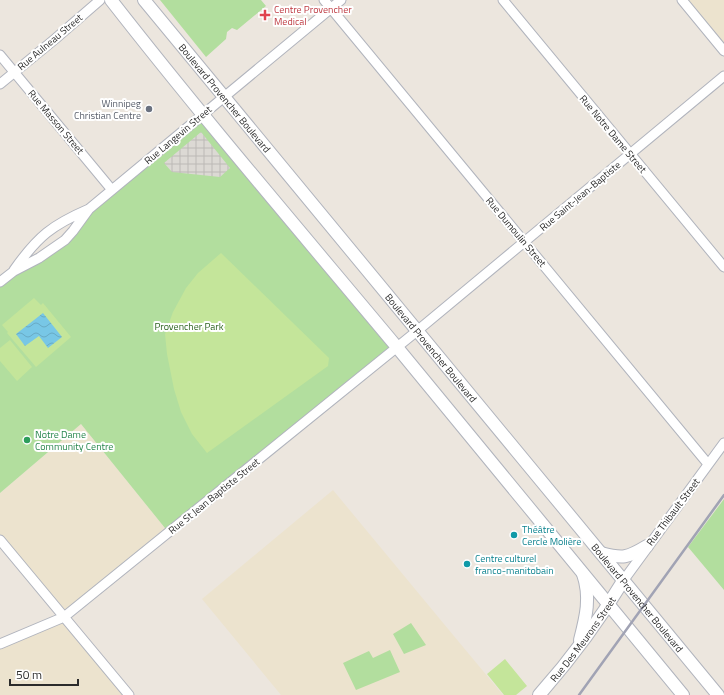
<svg xmlns="http://www.w3.org/2000/svg" width="724" height="695" font-family="'Titillium Web',sans-serif">
<defs>
<pattern id="plaza-grid" width="8" height="8" patternUnits="userSpaceOnUse"><rect width="8" height="8" fill="#dcd9d4"/><path d="M0 4h8M4 0v8" fill="none" stroke="#bdbab6"/></pattern>
<pattern id="water-waves" width="16" height="10" patternUnits="userSpaceOnUse"><rect width="16" height="10" fill="#78c7e6"/><path d="M0 5q4-4 8 0t8 0" fill="none" stroke="#68abc5"/></pattern>
</defs>
<rect width="100%" height="100%" fill="#ece6de"/>
<path fill="#ece3ce" d="M682,0H724V49Z
M81,424L169,533L65,617L129,695H0V644L64,617L0,540V493Z
M333,490L439,618L503,695H281L202,599Z"/>
<path fill="#b2de9e" d="M160,0H261L266,6L237,30L232,28L227,32L226,39L206,57Z
M202,115L397,347L169,533L81,424L0,493V282L39,258Z
M724,499V590L688,547Z
M411,623L426,645L404,654L393,634Z
M390,650L400,672L356,690L343,663L369,651L373,658Z"/>
<path fill="#c4e59a" d="M221,253L329,358L328,366L207,453L192,434L181,412L174,389L167,354L165,334L173,312L186,288L198,273Z
M34,298L41,305L43,303L71,337L36,367L7,333L8,332L2,325Z
M10,340L32,367L17,381L0,361V348Z
M505,659L527,686L516,695H504L487,674Z"/>
<path fill="url(#plaza-grid)" d="M201,132L230,168L220,177L172,172L164,163Z"/>
<path fill="url(#water-waves)" d="M43,313L62,337L48,348L39,336L25,346L16,334Z"/>
<g fill="none" stroke-linecap="round" stroke-linejoin="round">
<g stroke="#b1b4bd" stroke-width="11">
<path id="street" d="M324,0L708,464
M503,0L724,267
M682,0L724,51
M0,55L112,190
M0,84L55,39L100,0
M14,270C38,236 52,225 89,209
M0,282L14,271L39,258L65,240L73,231L89,209L341,0
M0,540L129,695
M623,581L724,443
M0,644L64,617L417,331L724,76"/>
</g>
<g stroke="#b1b4bd" stroke-width="14">
<g id="secondary">
<path d="M111,0C203,118 300,231 396,346C492,462 587,579 683,695"/>
<path id="s1" d="M144,0L718,695"/>
<path d="M601,553C623,559 627,558 647,546"/>
<path d="M580,640C586,617 591,597 583,574"/>
<path id="s2" d="M539,695C570,660 599,621 623,581"/>
</g>
</g>
<use href="#street" stroke="#fff" stroke-width="9"/>
<use href="#secondary" stroke="#fff" stroke-width="12"/>
<path stroke="#a1a3b4" stroke-width="2.5" d="M579,695L724,495"/>
</g>
<path fill="#e0444e" stroke="#fff" stroke-width="1.5" d="M263 9h4v4h4v4h-4v4h-4v-4h-4v-4h4z"/>
<circle fill="#6b7280" stroke="#fff" stroke-width="1.5" cx="149" cy="109" r="4"/>
<circle fill="#2e9e5b" stroke="#fff" stroke-width="1.5" cx="27" cy="440" r="4"/>
<g fill="#0f9aa8" stroke="#fff" stroke-width="1.5">
<circle cx="514" cy="535" r="4"/>
<circle cx="467" cy="564" r="4"/>
</g>
<g text-anchor="middle" dominant-baseline="central" stroke-width="4" stroke-linejoin="round" paint-order="stroke">
<g font-size="10" fill="#be3a42" stroke="#fff" text-anchor="start">
<text x="274" y="9">Centre Provencher<tspan x="274" dy="12">Medical</tspan></text>
</g>
<g font-size="10" fill="#2b2b2b" stroke="#fff">
<text transform="translate(50 42) rotate(-40)">Rue Aulneau Street</text>
<text stroke="none"><textPath href="#s1" startOffset="127">Boulevard Provencher Boulevard</textPath></text>
<text transform="translate(56 122) rotate(50)">Rue Masson Street</text>
<text transform="translate(613 134) rotate(50)">Rue Notre Dame Street</text>
<text transform="translate(178 135) rotate(-40)">Rue Langevin Street</text>
<text transform="translate(580 196) rotate(-40)">Rue Saint-Jean-Baptiste</text>
<text transform="translate(516 232) rotate(50)">Rue Dumoulin Street</text>
<text stroke="none"><textPath href="#s1" startOffset="451">Boulevard Provencher Boulevard</textPath></text>
<text transform="translate(214 496) rotate(-39)">Rue St Jean Baptiste Street</text>
<text transform="translate(673 512) rotate(-53)">Rue Thibault Street</text>
<text stroke="none"><textPath href="#s1" startOffset="775">Boulevard Provencher Boulevard</textPath></text>
<text stroke="none"><textPath href="#s2" startOffset="71">Rue Des Meurons Street</textPath></text>
</g>
<g font-size="10" fill="#5b616d" stroke="#fff" text-anchor="end">
<text x="141" y="103">Winnipeg<tspan x="141" dy="12">Christian Centre</tspan></text>
</g>
<g font-size="10" fill="#2c631f" stroke="#fff">
<text x="189" y="326">Provencher Park</text>
</g>
<g font-size="10" fill="#27864d" stroke="#fff" text-anchor="start">
<text x="35" y="434">Notre Dame<tspan x="35" dy="12">Community Centre</tspan></text>
</g>
<g font-size="10" fill="#0d838f" stroke="#fff" text-anchor="start">
<text x="522" y="529">Théâtre<tspan x="522" dy="12">Cercle Molière</tspan></text>
<text x="475" y="558">Centre culturel<tspan x="475" dy="12">franco-manitobain</tspan></text>
</g>
</g>
<path d="M10 679v6h68v-6" fill="none" stroke="#2b2b2b" stroke-width="2"/>
<text x="16" y="679" font-size="12" fill="#2b2b2b" stroke="#ffffff" stroke-width="3" paint-order="stroke">50 m</text>
</svg>
